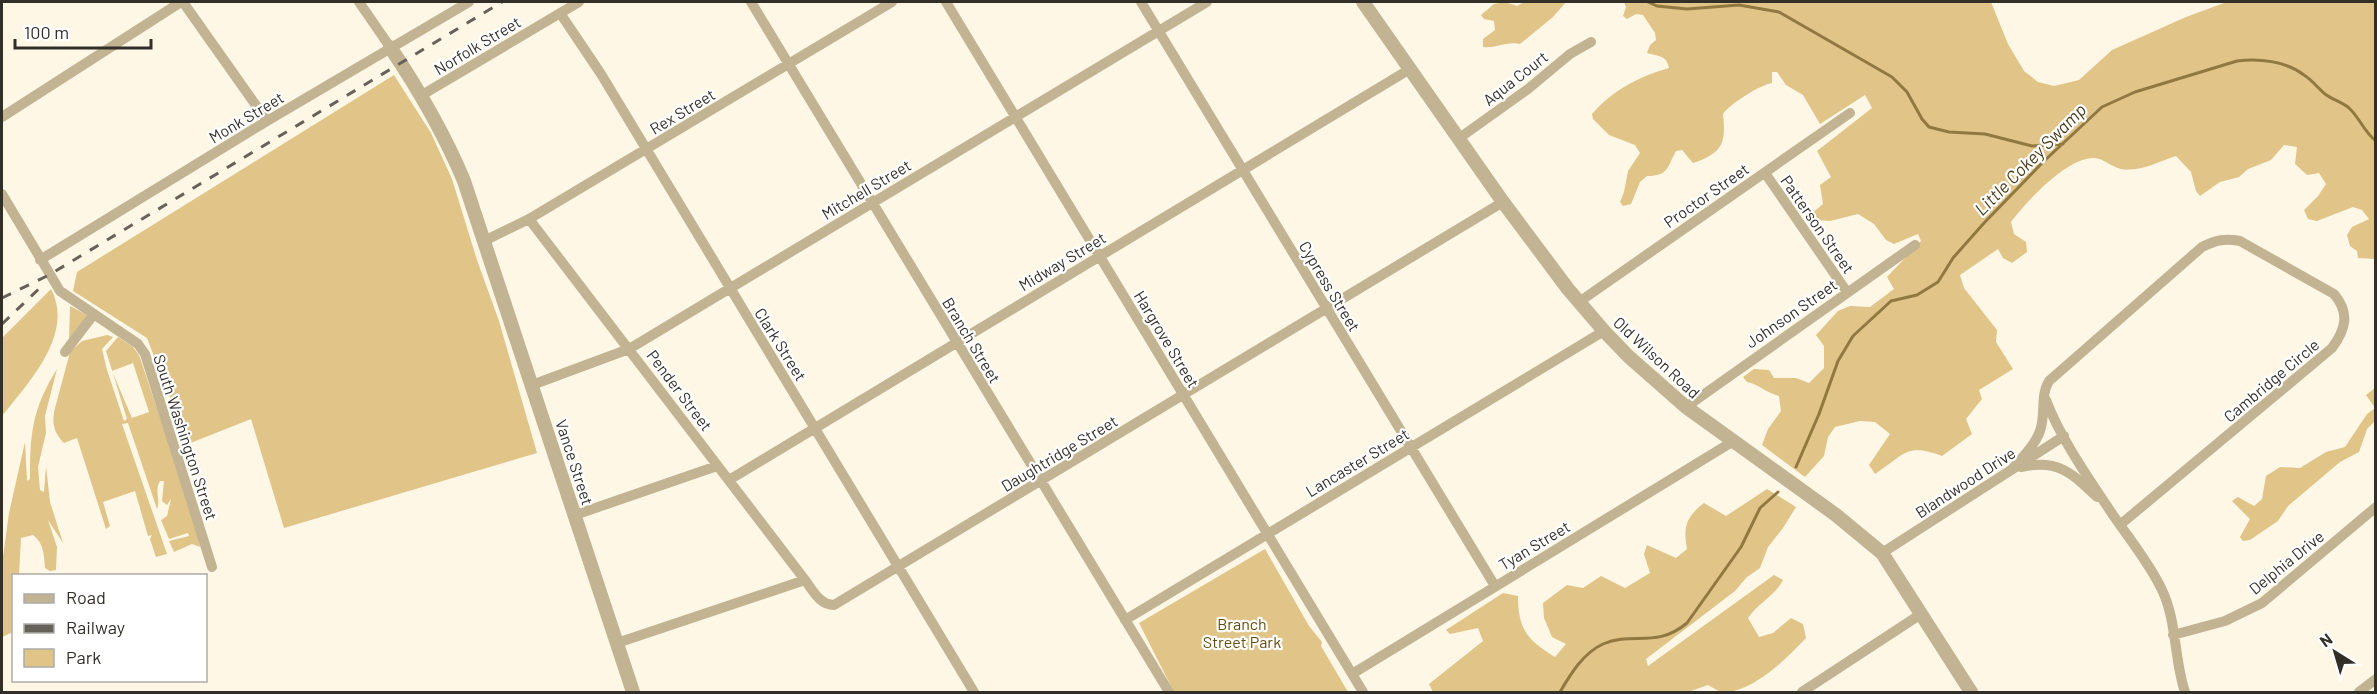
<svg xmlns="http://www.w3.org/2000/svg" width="2377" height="694" font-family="Barlow,sans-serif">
<rect width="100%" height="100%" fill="#fff7e6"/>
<path fill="#e0c488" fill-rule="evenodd" d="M1505,2L1517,6L1524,2H1566L1553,17L1520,44C1505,41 1495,49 1483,47V39L1495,30L1494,21L1484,19L1481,15L1494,4Z
M1624,2H1991L2008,44L2024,71L2038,82L2054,86L2079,80L2112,50L2186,17L2224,3L2375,2V259L2358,258L2357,251L2350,246L2347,235L2352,227L2369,219L2362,210L2353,207L2317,221L2308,219L2304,210L2318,196L2326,184L2319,173L2307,175L2295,164L2297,147L2284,145L2271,160L2248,169L2239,177L2220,182L2200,196L2196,191L2191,172L2176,156C2158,162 2140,172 2121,169C2112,167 2104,159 2095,158C2068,156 2026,202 2011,222L2014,234L2026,242L2027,252L2012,263L2003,258L1998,249L1960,275L1964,288L1997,330L1996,342L2013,369L1979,390L1982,399L1966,419L1972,434L1942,456C1905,443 1906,454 1875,474L1869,465L1890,434L1875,422L1860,421L1835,427L1828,437L1824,456L1805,477L1762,445L1768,429L1781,411L1779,396C1764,392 1761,385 1747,382L1743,377L1754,369L1769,370L1774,378H1796L1809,383L1824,368V346L1816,335L1838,311L1850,306L1870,307L1894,289L1887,277L1921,241L1918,234L1894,244L1886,240L1874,224L1858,214L1830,221L1816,220L1811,214L1823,204L1820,185L1831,177L1817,151L1872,108L1865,95L1820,124L1803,95L1786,85L1777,72H1772V83C1760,85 1731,103 1723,114C1726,143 1723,153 1693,163L1682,150L1676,151C1667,167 1669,176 1647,176L1640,182L1631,204L1623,206L1620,202L1624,192L1628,171L1640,153L1635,145L1609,135L1593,119L1592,114C1613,90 1638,77 1669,68C1667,55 1657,56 1647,53L1650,45L1656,40L1655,33L1643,15L1636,14L1627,19L1623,16L1626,7Z
M394,75L431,133L452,179L477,260L499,321L537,453L284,528L251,419L188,444L147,338L73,291L77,272Z
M51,289C75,334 28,383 2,416V338Z
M70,306L87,315L69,341Z
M107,335L113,337L102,349L107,370L124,421L127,419L106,351L118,337L133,347L139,355L198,530L200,547L192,544L174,552L169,541L189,536L188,533L169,539L161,520L167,516L171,499L167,505L162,501L164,481H160C154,490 161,500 157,509L128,423L122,424L167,554L156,557L150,539L152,535L148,536L135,491L103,502L110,526L106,529L77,438L64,443C55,434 52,426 54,412L70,352L82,341ZM133,363L149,412L132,418L112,371Z
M57,369L45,416L46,433L38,467L40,490L44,492L46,466L50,502L63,543L48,520L57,547L56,570L50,571L45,568C44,555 44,543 33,535L21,538L19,575L14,576L13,632L2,637V564L9,513L25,442L27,481L30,479C30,434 32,409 57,369Z
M2375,388V421L2367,429L2359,452L2340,462L2288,506L2278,521L2250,540L2243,541L2240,537L2250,519L2232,501L2238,497L2254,506L2262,499L2266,476L2280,467L2300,468L2326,452L2345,447L2367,414L2375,408L2366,395Z
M1767,489L1796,507L1783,528L1768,547L1760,568L1747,577L1735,591L1646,659L1648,666L1774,575L1783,580C1775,596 1758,603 1748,618L1759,637L1773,633L1791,618L1803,624L1806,638C1788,657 1752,694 1721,692C1716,690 1712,687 1708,685L1688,692H1433L1429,684L1483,641L1478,628L1450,634L1446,630L1503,593L1518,596C1518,629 1527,640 1555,657L1566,644L1552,637L1544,618L1543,603L1567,585L1583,588L1601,576L1625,588L1650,573L1644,554L1647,545L1676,558L1687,549C1683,527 1686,517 1704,503L1726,516Z
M1265,549L1309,626L1322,642L1321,646L1348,692H1174L1139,623Z"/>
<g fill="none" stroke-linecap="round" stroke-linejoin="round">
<path stroke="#917841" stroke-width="3" d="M1648,2L1657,6L1687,9L1739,5L1779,12L1892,77L1907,92L1922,119L1929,127L1949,132L1985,134L2032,146L2063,144
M1796,467L1819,414L1838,361L1853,336L1891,301L1917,295L1938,282L1953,258L1984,223L2043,162L2102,107L2135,92L2237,61C2258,58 2286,61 2304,75C2312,80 2318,88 2325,94C2333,100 2342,102 2349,108C2360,118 2364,132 2376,141
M1560,692C1570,675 1583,653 1603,644C1633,631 1656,649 1687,623L1741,547L1760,508L1778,492"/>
<path stroke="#c2b393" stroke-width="10" d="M183,2L267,121
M359,2L390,47
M751,2L1169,692
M946,2L1363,692
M1141,2L1495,586
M560,13L601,74L974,692
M422,95L579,2
M2,117L181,2
M1458,139L1528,89L1570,54L1591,42
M1765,173L1847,292
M2,194L60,291L138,344L145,354L212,567
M529,219L805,580
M484,241L529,219L892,2
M40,260L267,121L469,2
M1579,302L1850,113
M65,352L94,314
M532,385L629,349L1207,2
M2046,400C2060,437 2085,473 2107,506C2125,534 2148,560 2162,590C2177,621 2174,660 2185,692
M1686,407L1915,245
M2021,467C2058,459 2072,473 2097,497
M2012,469C2022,458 2035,445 2040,431C2046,414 2040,395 2049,381L2202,247C2216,240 2225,238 2240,241L2334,294C2350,313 2346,329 2332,348L2121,524
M729,480L1410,69
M575,515L717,466
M1882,553L2064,436
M1125,620L1604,331
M2173,635L2225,621L2262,603L2376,507
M617,643L805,580C813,591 820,605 834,605L1503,202
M1352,674L1732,442
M1802,692L1921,614
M2359,692L2376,679"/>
<path stroke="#c2b393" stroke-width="14" d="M1363,2L1503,202L1568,289L1604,331L1628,356L1686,407L1836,515L1882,553L1971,692
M390,47C419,90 444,133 464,181L633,692"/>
<path stroke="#676259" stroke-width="3" stroke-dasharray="10 10" stroke-linecap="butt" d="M2,298L49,275L502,2
M2,324L44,284"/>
</g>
<g text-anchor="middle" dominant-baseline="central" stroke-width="4.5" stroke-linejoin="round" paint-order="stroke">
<g font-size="16" fill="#322f29" stroke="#fff">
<text transform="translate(477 45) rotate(-31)">Norfolk Street</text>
<text transform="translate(1515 78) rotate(-38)">Aqua Court</text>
<text transform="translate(682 111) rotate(-31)">Rex Street</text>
<text transform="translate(246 117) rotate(-31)">Monk Street</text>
<text transform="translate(866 189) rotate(-31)">Mitchell Street</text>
<text transform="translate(1706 195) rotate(-35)">Proctor Street</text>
<text transform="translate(1818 224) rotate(55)">Patterson Street</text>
<text transform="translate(1062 261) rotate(-31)">Midway Street</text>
<text transform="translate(1330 286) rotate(59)">Cypress Street</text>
<text transform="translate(1791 313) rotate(-35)">Johnson Street</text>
<text transform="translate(1167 339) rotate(59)">Hargrove Street</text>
<text transform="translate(972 340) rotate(59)">Branch Street</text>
<text transform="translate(781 344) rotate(58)">Clark Street</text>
<text transform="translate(1657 357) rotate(43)">Old Wilson Road</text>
<text transform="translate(2271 380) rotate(-40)">Cambridge Circle</text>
<text transform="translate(680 390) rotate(53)">Pender Street</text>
<text transform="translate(186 437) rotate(72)">South Washington Street</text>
<text transform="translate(1059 453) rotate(-31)">Daughtridge Street</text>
<text transform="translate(575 462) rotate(72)">Vance Street</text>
<text transform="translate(1357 462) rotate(-31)">Lancaster Street</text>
<text transform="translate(1965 482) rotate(-33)">Blandwood Drive</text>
<text transform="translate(1534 545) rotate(-31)">Tyan Street</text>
<text transform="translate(2286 562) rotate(-39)">Delphia Drive</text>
</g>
<g font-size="16" fill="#654d11" stroke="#fff">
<text x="1242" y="623">Branch<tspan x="1242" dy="18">Street Park</tspan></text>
</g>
<g font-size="18" font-style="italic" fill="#4b3c1b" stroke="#fff">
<text transform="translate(2030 159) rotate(-45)">Little Cokey Swamp</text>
</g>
</g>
<rect width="2377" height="694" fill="none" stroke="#322f29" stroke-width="6"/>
<rect x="12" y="574" width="195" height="108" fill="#ffffff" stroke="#adaca9" stroke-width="1.5"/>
<rect x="24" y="594" width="30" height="9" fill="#c2b393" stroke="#adaca9" stroke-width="1.5"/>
<text x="66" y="604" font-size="18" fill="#322f29">Road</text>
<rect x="24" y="624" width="30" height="9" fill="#676259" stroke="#adaca9" stroke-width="1.5"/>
<text x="66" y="634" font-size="18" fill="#322f29">Railway</text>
<rect x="24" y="649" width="30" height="18" fill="#e0c488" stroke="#adaca9" stroke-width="1.5"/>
<text x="66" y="664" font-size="18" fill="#322f29">Park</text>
<g transform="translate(2335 652) rotate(323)" stroke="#ffffff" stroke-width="4.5" paint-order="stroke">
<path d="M0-4.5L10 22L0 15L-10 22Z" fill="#322f29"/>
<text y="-9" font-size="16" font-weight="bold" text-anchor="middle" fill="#322f29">N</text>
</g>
<path d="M15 39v9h136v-9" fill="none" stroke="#322f29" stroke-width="3"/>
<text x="24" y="39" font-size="18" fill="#322f29" stroke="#ffffff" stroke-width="4.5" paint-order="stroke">100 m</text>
</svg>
